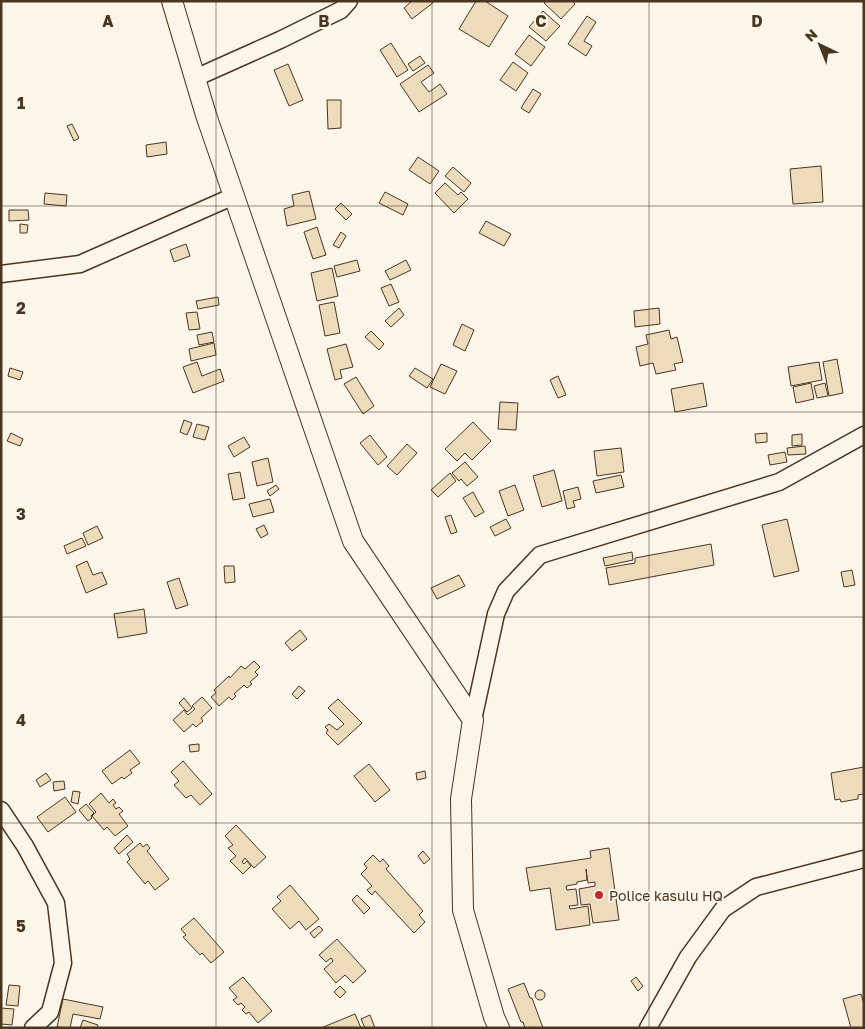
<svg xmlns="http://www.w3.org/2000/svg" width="865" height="1029" font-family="'Golos Text',sans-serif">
<rect width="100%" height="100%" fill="#fbf6e9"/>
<path fill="#ecdcbc" stroke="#4a3520" d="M412,1H433L434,2L412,19L404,8Z
M476,1H485L508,16L489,47L459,29Z
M546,1H572L575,4L561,19L544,3Z
M543,11L560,26L546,41L529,27Z
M587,16L596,22L584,41L592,46L586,56L568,44Z
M529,35L545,47L531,66L515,54Z
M391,43L408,70L397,77L380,50Z
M420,56L425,63L413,71L408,64Z
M513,62L528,73L516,91L500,80Z
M288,64L303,100L289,106L274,70Z
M428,65L434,73L421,82L429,92L440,84L447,94L419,112L400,84Z
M533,89L541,94L529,113L521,108Z
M327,100H341V128L328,129Z
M72,124L79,138L74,141L67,126Z
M166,142L167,154L147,157L146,145Z
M418,157L439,171L430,184L409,170Z
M821,166L823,202L793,204L790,169Z
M453,167L471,183L464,192L445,176Z
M445,183L458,195L461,192L468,199L454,213L435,193Z
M309,191L316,219L287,226L284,209L294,206L292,195Z
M385,192L408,204L403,215L379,203Z
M45,193L67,195L66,206L44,204Z
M341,203L352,214L346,220L335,209Z
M9,210H28L29,220L9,221Z
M486,221L511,234L504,246L479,233Z
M20,224L28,225L27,233H20Z
M317,227L326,255L313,259L304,232Z
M341,232L346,236L339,248L333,245Z
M186,244L190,256L174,262L170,250Z
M357,260L360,271L337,277L334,266Z
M406,260L411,270L390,280L385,271Z
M332,268L338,296L317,301L311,273Z
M391,284L399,302L389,306L381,288Z
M218,297L219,305L198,309L196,301Z
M334,302L340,333L325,336L319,305Z
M399,308L404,315L391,327L385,321Z
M659,308L660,324L635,327L634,311Z
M197,312L200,329L189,330L186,313Z
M462,324L474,330L465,351L453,345Z
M669,330L671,339L677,337L683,362L674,364L676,370L656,374L653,363L640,366L636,347L648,344L646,335Z
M371,331L384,344L379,350L365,337Z
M212,332L214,342L199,345L197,335Z
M214,343L216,355L191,361L189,349Z
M346,344L353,367L340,370L342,378L335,380L327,349Z
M837,359L843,393L829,396L823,362Z
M197,362L202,376L220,369L224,381L193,393L183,367Z
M819,362L822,380L791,386L788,367Z
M441,364L457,371L445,394L430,387Z
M10,368L23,372L20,380L8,376Z
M415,368L433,379L427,388L409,376Z
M558,376L566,395L558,398L550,380Z
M356,377L374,406L363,414L344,384Z
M703,383L707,406L675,412L671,389Z
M811,383L814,399L796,403L793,387Z
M825,383L828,396L817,398L814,386Z
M500,402L518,403L516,430L498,429Z
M184,420L192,423L187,435L180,432Z
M473,422L491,441L472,460L465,453L457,461L445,449Z
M197,424L209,427L205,440L193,437Z
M11,433L23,439L20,446L7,441Z
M767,433V442L756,443L755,434Z
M802,434V445L792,446V435Z
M370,435L387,457L378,465L360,443Z
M244,437L250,447L234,457L228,446Z
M407,444L417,453L397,475L387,466Z
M805,446L806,454L788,455L787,448Z
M621,448L624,472L597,476L594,451Z
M785,452L787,462L770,465L768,455Z
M268,458L273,482L257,486L252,462Z
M465,462L478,477L467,486L461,479L459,481L452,473Z
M554,470L562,501L542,507L533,476Z
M240,472L245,498L233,500L228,474Z
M450,473L456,481L438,497L431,490Z
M621,475L624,487L596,493L593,481Z
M276,485L279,489L270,496L267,491Z
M515,485L524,510L508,516L499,491Z
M578,487L581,499L573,501L575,507L567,509L563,491Z
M473,492L484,512L475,517L463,498Z
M270,499L274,512L253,517L249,504Z
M451,515L457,532L451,534L445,517Z
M506,519L511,528L495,536L490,527Z
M787,519L799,571L774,577L762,525Z
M264,525L268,534L261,538L256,529Z
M97,526L103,538L88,545L83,533Z
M82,538L86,546L67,554L64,546Z
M711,544L714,565L609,585L606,568L635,563V558Z
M632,552L633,560L605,566L603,558Z
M87,561L93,575L102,572L107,584L86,593L76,566Z
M224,566H234L235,582L225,583Z
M852,570L855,585L844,587L841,572Z
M459,575L465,586L437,599L431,588Z
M179,578L188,605L176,609L167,582Z
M144,609L147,633L118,638L114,614Z
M300,630L307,639L292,651L285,643Z
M254,661L260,667L255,672L258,675L250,682L252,684L247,688L244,685L234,694L236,696L232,700L229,697L219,706L211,697L216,693L214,690L229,676L230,678L241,666L245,669Z
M299,686L305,691L297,699L292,694Z
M202,697L212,708L201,718L203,721L196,727L193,724L184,732L173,720L184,710L188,715L195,709L192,706Z
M184,698L192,708L187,712L179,703Z
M338,699L362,723L338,745L326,733L328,730L325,727L329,724L337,730L344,724L328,708Z
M199,744V751L190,752L189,745Z
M130,750L140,763L130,770L132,773L124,779L122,777L112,784L102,771Z
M183,761L212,794L200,805L191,795L186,798L174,785L179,781L171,772Z
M369,764L390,790L375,802L354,776Z
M864,767V794L858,795V799L841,802L840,799L835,800L831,773Z
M425,771L426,778L417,780L416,773Z
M46,773L51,780L40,787L36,780Z
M64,781L65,789L54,791L53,782Z
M73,791L80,792L78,804L71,802Z
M101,793L109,803L113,799L116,803L113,805L116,809L119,807L123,811L119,814L128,826L115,836L107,827L104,830L92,816L96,812L89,804Z
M65,797L76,812L48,832L37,817Z
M86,804L94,813L91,816L92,818L88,821L79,810Z
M236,825L266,857L254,868L245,858L242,862L244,864L247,861L251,866L243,874L230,861L236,856L228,848L233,845L225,836Z
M127,835L133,842L119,854L114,848Z
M140,843L143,847L147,844L150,848L147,851L169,879L155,890L148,881L145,884L127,862L130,859L127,854Z
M609,848L619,920L593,923L590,904L581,905L579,889L595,886V882L588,883L586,869L587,880L577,882V884L566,886L567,890L576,889L578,905L569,906L570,909L588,906L590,925L556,930L550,888L530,891L526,868L591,858L590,851Z
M423,851L430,859L424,864L418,856Z
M373,855L380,862L383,859L389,866L386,869L423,911L419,915L425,922L414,933L375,891L372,895L367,890L372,886L361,874L367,868L364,864Z
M290,885L319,919L306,930L299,921L290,929L272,909L281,901L277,897Z
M357,895L370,908L364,914L352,900Z
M194,918L224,952L211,963L202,953L200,955L183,937L186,935L181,929Z
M319,926L323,930L314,938L310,933Z
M337,939L366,971L353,983L345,975L336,983L324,969L333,961L331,958L326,962L319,955Z
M243,977L272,1011L258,1023L249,1012L246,1014L242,1010L245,1007L241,1003L238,1005L233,1000L237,997L229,988Z
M636,977L643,986L638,991L631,981Z
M524,983L530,998H532L543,1028H525L523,1022H521L508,989Z
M9,985L20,986L18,1006L6,1005Z
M340,986L346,992L340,998L334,992Z
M535 995a5 5 0 1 1 10 0a5 5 0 1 1-10 0Z
M861,994L864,1004V1028H851L843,999Z
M63,999L103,1007L100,1019L73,1014L70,1028L57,1027Z
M1,1008L14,1009L12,1025L1,1024Z
M355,1014L361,1028H321Z
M370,1015L375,1028H365L361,1019Z
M83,1020L98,1025L97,1028H80Z"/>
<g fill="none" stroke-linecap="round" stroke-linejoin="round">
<g stroke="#4a3520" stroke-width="19">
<path id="minor" d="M194,76L204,74L280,40L341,10L349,1
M1,274L80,264L234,196
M473,720L496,614L506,591L540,555L779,482L864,435
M1,810L25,846L56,903L63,963L50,1012L33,1028
M648,1028L688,957L723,909L756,887L864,859"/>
</g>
<g stroke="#4a3520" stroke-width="22">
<path id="tertiary" d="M172,1L206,115L353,541L473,720L461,799L463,910L494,1017L499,1028"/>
</g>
<use href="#minor" stroke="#fbf6e9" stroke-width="16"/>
<use href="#tertiary" stroke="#fbf6e9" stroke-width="20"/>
</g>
<path fill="none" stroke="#4a3520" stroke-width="1" stroke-opacity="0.55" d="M216,1V1028M432,1V1028M649,1V1028M1,206H864M1,412H864M1,617H864M1,823H864"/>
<circle fill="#c62828" stroke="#fbf6e9" stroke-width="2" cx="599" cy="895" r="5"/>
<g text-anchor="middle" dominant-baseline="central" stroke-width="4" stroke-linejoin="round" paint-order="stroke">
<g font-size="14" fill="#4a3520" stroke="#fbf6e9" text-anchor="start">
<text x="609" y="895">Police kasulu HQ</text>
</g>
</g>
<g font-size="16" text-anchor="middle" font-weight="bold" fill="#4a3520" stroke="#fbf6e9" stroke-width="4" stroke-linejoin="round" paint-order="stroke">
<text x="108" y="27">A</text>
<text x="324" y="27">B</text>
<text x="541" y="27">C</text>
<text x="757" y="27">D</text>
<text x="21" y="109">1</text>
<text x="21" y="314">2</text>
<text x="21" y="520">3</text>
<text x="21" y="726">4</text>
<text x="21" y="932">5</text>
</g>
<rect width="865" height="1029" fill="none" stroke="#4a3520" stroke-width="5"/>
<g transform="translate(820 45) rotate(317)" stroke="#fbf6e9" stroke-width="4" paint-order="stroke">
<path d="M0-4L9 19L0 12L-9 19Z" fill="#4a3520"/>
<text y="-8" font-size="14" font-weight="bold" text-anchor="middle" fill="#4a3520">N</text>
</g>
</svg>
